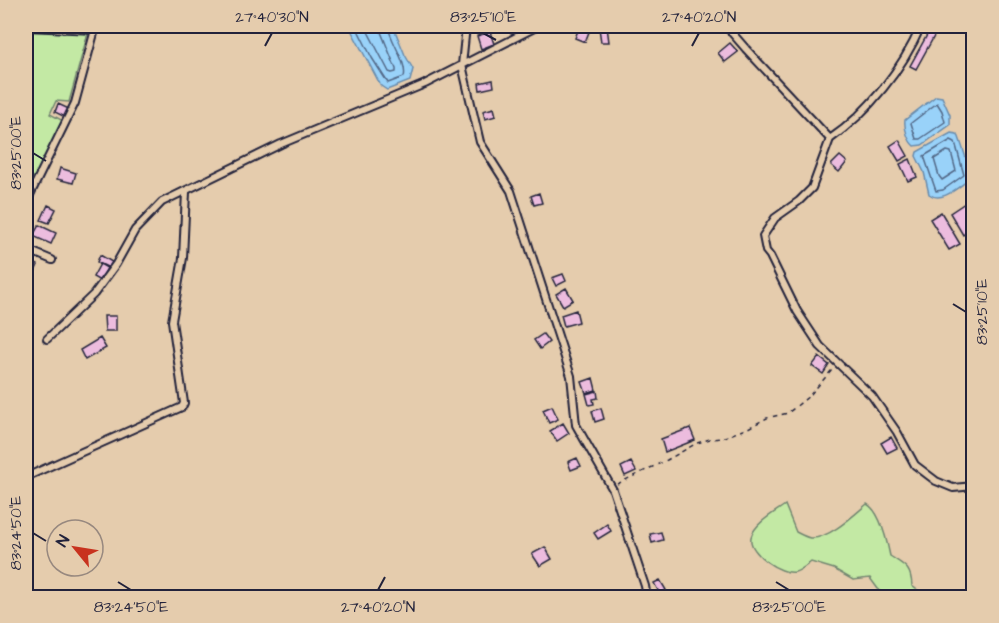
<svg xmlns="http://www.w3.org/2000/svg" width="999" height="623" font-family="'Architects Daughter',sans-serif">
<rect width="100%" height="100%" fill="#e5ccad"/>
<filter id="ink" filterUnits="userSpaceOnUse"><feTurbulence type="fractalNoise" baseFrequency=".0167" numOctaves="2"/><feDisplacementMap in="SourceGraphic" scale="12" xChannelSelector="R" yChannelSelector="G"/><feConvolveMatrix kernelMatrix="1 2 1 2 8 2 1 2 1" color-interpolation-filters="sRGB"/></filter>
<g filter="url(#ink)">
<path fill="#c3e9a4" stroke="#728670" stroke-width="1.5" d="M26,26H90L69,102L56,101L50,114L67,123L37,187L26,220Z
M867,504C880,511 887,541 890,556C905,566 911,567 912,586L927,597H880L881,593L870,578L853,580L834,569L811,562C807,565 800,571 795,572C781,575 748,553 751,537C755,523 774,513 785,505L796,532C800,534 805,537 810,538C828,540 854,515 867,504Z"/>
<path fill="#99d2f9" stroke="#698cad" stroke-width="1.5" d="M349,26H393L405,55L413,69L410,81L387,90L381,86Z
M936,96L942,97L950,115V125L922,145L914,146C908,141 904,128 905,120Z
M951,133L957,134L959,137L969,167L970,179C959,186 942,204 929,194L924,172L916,156L917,152Z"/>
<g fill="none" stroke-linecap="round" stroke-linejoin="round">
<path stroke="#526887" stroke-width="1.5" d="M356,26L372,58L388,83L404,77C408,63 390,41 388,26
M365,26L389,72L392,73L396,72V69L381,32L380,26
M937,103L942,111L945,122L920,139H916L911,123Z
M951,140L955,142L964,175L943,190L936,191L924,156Z
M947,151L951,152L956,171L942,180L939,176L934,159Z"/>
</g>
<path fill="#ecbcde" stroke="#22223b" stroke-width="1.5" d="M932,26L938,29L916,69L910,66Z
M607,27L609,42H601L599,28Z
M579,28L589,32L585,42L575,38Z
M490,32L494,44L481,49L477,36Z
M730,43L738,52L725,62L718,53Z
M493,80L494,87L480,90L479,83Z
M58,104L69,109L65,117L55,112Z
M494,108L496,116L485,119L483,111Z
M899,140L908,156L899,161L890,146Z
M840,156L847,162L839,172L831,165Z
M910,159L917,177L908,181L900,164Z
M60,168L76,173L73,183L57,179Z
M539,193L542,203L534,205L531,196Z
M965,203L974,218V228L963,235L950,213Z
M48,205L56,209L49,223L41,220Z
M941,212L960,244L949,250L930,219Z
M39,225L56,233L51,244L33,236Z
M100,255L112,262L109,268L97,262Z
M26,259L38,265L32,278L26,275Z
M100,264L107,268L100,281L93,277Z
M563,274L566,281L556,286L552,278Z
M566,288L573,300L563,306L556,294Z
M576,310L579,322L564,326L561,315Z
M104,316H116V331H105Z
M543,334L549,342L540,349L534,340Z
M100,338L106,348L85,360L80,350Z
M819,357L829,365L823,374L812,366Z
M593,378L596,390L586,393L582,382Z
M597,391L598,398L593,399L594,404L589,405L586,394Z
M552,406L558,419L549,423L543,410Z
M601,408L604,419L595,422L592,411Z
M563,423L569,433L557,441L550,431Z
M690,428L695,440L665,452L661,439Z
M891,437L897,448L887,453L881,443Z
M577,458L581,466L571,470L568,462Z
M631,462L636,471L625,476L621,467Z
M607,524L611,531L598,539L594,533Z
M661,532L663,540L652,543L650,534Z
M545,547L552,559L540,566L532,554Z
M660,580L666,590L660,594L654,583Z"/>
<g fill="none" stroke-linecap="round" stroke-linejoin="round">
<g stroke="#22223b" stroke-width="10">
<path id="street" d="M466,26L462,65L480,142L511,191L571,376L576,425L613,490L645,586L647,598
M726,26L746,49L830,139L812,188L799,201L775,218L763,236L766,251L770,256L797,311L820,346L872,396L897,432L915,465L936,481L953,488L974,486
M26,27L95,30
M830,139C868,113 903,68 921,26
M26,203L75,103L96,26
M26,249L52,260
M47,339L94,294L116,264L135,230L162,202L281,144L425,84L538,26
M26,477L173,411L182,407L184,403L172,321L183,258L186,192"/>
</g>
<path stroke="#22223b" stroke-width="1.5" stroke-dasharray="4.5 4.5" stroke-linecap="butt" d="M617,484L667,460L697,443L710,439L722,438L748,428L767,418L788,413L809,396L832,370"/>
<use href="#street" stroke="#e5ccad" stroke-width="6"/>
</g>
</g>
<path fill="none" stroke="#22223b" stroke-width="2" d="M483,33L496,40M265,46L272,33M692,46L699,33M33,153L46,161M953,304L966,312M33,533L46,541M118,582L131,590M776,582L789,590M378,590L385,577"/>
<rect width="999" height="623" fill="none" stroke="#e5ccad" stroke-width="66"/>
<g transform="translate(75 548) rotate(300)"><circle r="28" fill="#e5ccad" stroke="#97887f" stroke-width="1.5"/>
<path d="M0-4.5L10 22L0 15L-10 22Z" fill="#c8321e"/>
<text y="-9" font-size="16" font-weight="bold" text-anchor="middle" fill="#22223b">N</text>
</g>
<rect x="33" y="33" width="933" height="557" fill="none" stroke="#22223b" stroke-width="2"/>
<g font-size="15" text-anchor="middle" fill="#22223b">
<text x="272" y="22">27°40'30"N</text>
<text x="483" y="22">83°25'10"E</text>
<text x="699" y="22">27°40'20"N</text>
<text transform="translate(16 153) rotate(-90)" y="5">83°25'00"E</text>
<text transform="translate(982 312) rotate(-90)" y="5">83°25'10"E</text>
<text transform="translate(16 533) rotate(-90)" y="5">83°24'50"E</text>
<text x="131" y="612">83°24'50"E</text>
<text x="378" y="612">27°40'20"N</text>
<text x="789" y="612">83°25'00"E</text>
</g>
</svg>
